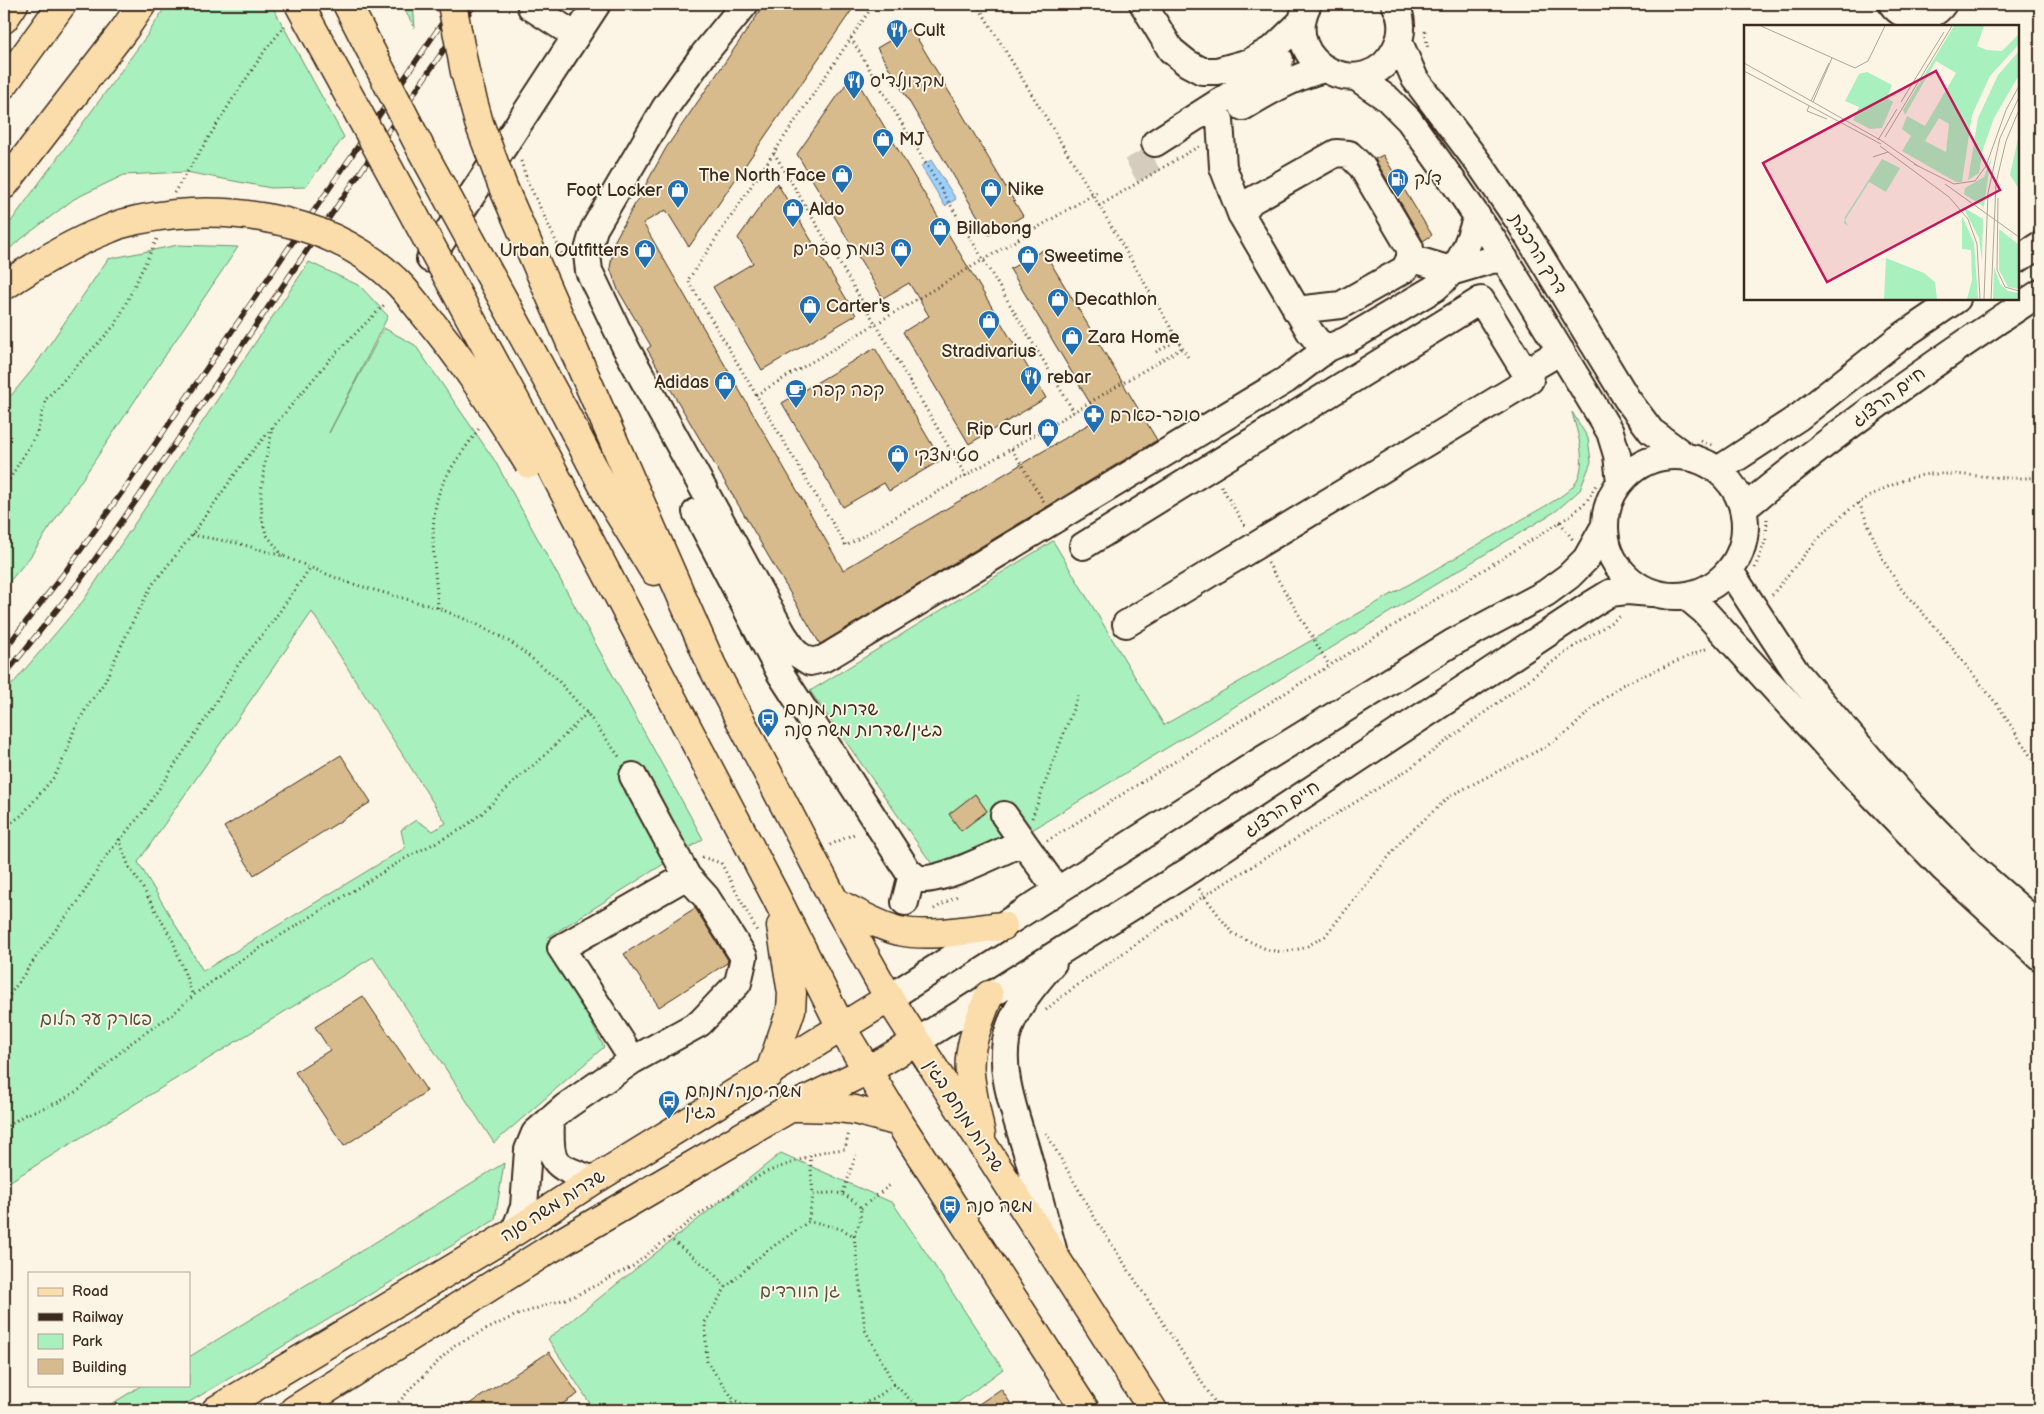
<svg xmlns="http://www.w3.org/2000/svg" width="2044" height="1414" font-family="'Balsamiq Sans','Playpen Sans Hebrew',sans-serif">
<rect width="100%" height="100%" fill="#fcf5e5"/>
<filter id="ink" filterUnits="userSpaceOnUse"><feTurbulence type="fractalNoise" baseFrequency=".02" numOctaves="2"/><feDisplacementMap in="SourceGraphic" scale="10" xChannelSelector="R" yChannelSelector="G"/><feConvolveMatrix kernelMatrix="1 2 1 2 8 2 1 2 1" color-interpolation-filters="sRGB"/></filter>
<g filter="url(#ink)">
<path fill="#a8f0bd" stroke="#728d6e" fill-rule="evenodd" d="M167,4H271L344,137L305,187L271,188L186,172L124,175L74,199L16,243L4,254V231L148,34Z
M401,4H413L415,28Z
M178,245L238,247L30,557L4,588V404L32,370L108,259Z
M309,262L360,286L388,316L329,433L384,328L415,345L495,461L703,839L547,938L604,1047L494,1143L373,957L4,1185V694L83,601ZM312,612L446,823L433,831L416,820L401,830L405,848L203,971L138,862Z
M1572,412L1588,438L1591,462L1580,490L1556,511L1027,833L932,864L810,691L1053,541L1164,725L1521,520C1534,512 1564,497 1573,486C1590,466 1577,433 1572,412Z
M781,1153L893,1203L1003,1369L948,1410H585L591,1405L548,1339Z
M504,1163L495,1220L176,1410H102L142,1385H189V1357Z"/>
<path fill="#9cd0fa" stroke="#758ea2" d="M931,160L956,199L945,206L921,166Z"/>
<path fill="#d7bb8c" stroke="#3b2a1e" d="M765,4H856L689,247L666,210L643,223L843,570L1099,418L1010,269L1043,250L1157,440L820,644L647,349L651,346L618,290L610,268L615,240L666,148Z
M911,28L1023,216L989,235L877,48Z
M853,74L1046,398L969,444L903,332L929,316L909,283L883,298L797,154Z
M1383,155L1432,235L1423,241L1375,159Z
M777,183L856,315L762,370L713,287L753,263L738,238Z
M875,348L941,460L889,491L884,483L843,507L782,403Z
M341,755L371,802L254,875L224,827Z
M975,794L987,811L961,831L949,814Z
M695,908L728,960L727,963L659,1007L624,954Z
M363,996L427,1091L344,1146L295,1072L330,1050L315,1027Z
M549,1352L578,1394L553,1410H460Z
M1001,1389L1015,1410H970Z"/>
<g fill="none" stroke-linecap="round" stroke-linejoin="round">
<path stroke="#d5ccbd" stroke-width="26" stroke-dasharray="26 13" stroke-linecap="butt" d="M1131,171L1162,154"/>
<g stroke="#3b2a1e" stroke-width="30">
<path id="minor" d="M745,4L704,54L665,108L594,229L587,254L589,271L626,348L783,634L796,653L810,662L823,659L832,654L1286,380L1328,348
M1143,4L1171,50L1187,63L1202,71H1217L1250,62L1274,48L1302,21
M1308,4C1277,64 1367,108 1396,48C1403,34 1403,18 1395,4
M1892,4C1904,21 1931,22 1943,4
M531,7L576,36
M1399,42L1415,79L1483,169L1520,223L1627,399L1651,431L1685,456
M1356,77L1388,99L1409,120L1457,187L1493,240L1610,432L1617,455L1620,482
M1243,107C1269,91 1294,77 1324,69
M1220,120L1223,167L1241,214L1310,332L1318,342L1328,348L1347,340L1435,288C1460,268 1468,245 1477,216
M1155,143L1271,69L1280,60
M1241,214L1251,201L1336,153L1349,154L1362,167L1410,248V258L1405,269L1341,305L1296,310
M1410,258L1454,271L1491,260L1505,259
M430,259L597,4
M2018,259L2040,245
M1605 526a70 70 0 1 1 140 0a70 70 0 1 1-140 0Z
M1718,470L1799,417L1898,339L1957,299
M1743,509C1838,431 1937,360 2040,293
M696,512L780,673L908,871C912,875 916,878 921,879C944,881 1000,852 1023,842
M1083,546L1481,300L1525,372
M1730,571L1796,672L1877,767L1918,812L1969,864L2040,926
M1686,596L1704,611L1858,780L1944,869L2040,957
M1126,624L1530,380L1525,372L1561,351
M633,776L687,876
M1004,815L1057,890
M905,902L912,874
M1053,963C1037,982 1019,1002 1010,1026C995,1065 1016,1115 1027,1153C1036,1185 1044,1217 1053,1249
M889,998L1262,760L1452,643L1546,593L1569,576L1586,559L1604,527
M916,1042L1187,872L1592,604L1610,593L1627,591L1651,593
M551,1119C549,1165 552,1165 594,1180
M514,1232L524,1207L528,1150L535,1133L565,1107L633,1060L700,1023L738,983L744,957L706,897L687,876L561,948L633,1060"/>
</g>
<g stroke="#3b2a1e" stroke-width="31">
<path id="major" d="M841,1027L899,1122L1085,1410
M798,1107L838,1108L855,1110L899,1122
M981,1135C977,1115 972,1094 970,1074C967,1047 980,1020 989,995
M216,1410L514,1232L594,1180L889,998L1153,1410
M294,1410L548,1250L654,1188L792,1107L868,1070L916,1042"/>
</g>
<g stroke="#3b2a1e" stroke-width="31">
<path id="highway" d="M4,19L14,4
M4,84L62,4
M4,185L124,30L142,4
M586,378L712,666L835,902L889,998
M564,411L610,499L654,571
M540,446L775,895L841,1027
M835,902C855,912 876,925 899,931C930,938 972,929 1003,926
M769,1074L791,1010L792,993L781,926"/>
</g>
<path stroke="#3b2a1e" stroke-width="3" stroke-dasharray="1 4" stroke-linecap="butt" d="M874,4L688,280L846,546L1182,348
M977,4L1093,195L1189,359
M1425,31L1428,50
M851,38L1074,412
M774,153L966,476
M521,161L527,180L564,258
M174,193L232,100L266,49L285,26
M1099,206L1199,146
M1156,352L1178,340
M756,395L1099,191
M1701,441L1714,446
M1012,449L1044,502
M1221,486L1245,526
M4,488L37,433L46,399L116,324L157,239
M1859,503L1883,560L1902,590L1938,630L1999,707L2040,771
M1560,522L1573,540
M192,535L237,543L283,556L346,582L438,608L474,623L512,643L553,675L587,713L621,759
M283,556L266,534L262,519L261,494L264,467L273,427L332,357L386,303
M1268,563L1329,665
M1755,568L1766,539L1767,519
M1772,595C1808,551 1836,509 1890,486C1904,480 1919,474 1934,474C1970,473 2004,481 2040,477
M438,608C436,572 428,531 438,496C446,471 466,448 480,427
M1032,818L1079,693
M4,828L22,815L54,777L66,754L74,730L88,705L104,683L131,625L152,585L192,535L245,460L273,427
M119,839L129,867L140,883L173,941L193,996
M1047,841L1570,516L1587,501L1597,483
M830,845L856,833
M702,857L721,863L758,933
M1199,889L1232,933L1268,950L1284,952L1304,948L1325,936L1403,839L1450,796L1545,747L1570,730L1595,706L1622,685L1708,648
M934,909L959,895
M4,1003L53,933L78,902L106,856L144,811L207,717L238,665L273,621L310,568
M1046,1010L1061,997L1204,896L1409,769L1563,654L1622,615
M4,1129L24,1115L59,1102L82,1088L128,1045L174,1013L195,994L241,960L404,859L462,829L482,813L517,779L542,758L587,713
M1046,1133L1099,1225L1220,1410
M810,1155L813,1195
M843,1193L856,1155
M861,1208L890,1185
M854,1236L865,1330L894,1384L921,1410
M669,1238L709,1269L726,1287
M392,1410L412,1387L455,1345L514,1316L577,1295L633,1266L698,1215L764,1173L821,1152L845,1149L849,1132
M725,1410L734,1400
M755,1410L734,1400L707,1362L705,1322L726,1287L764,1253L808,1222L818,1223L841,1229L854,1236L860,1221L861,1208C845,1191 836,1191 813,1195L808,1222
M844,1410L875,1399L894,1384"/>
<use href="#minor" stroke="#fcf5e5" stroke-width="26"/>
<use href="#major" stroke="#fbddab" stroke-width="28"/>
<use href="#highway" stroke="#fbddab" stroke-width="28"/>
<g stroke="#3b2a1e" stroke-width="5.5">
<path id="rail" d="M4,650L65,572L125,488L455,4
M4,676L79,582L138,498L475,4"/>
</g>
<use href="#rail" stroke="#fcf5e5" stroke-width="4" stroke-dasharray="11" stroke-linecap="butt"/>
<g stroke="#3b2a1e" stroke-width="31" stroke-linecap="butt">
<path id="highway-bridge" d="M299,4L540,446
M347,4L421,149L564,411
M452,4L465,72L479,123L503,187L586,378
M4,286C34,266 63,248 96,234C104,231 113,227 121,224C210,199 327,214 395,280C406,290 415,303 425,315C464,361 497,412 529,464"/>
</g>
<use href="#highway-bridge" stroke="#fbddab" stroke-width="28"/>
</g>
</g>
<defs>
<g id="restaurant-pin" transform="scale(1.125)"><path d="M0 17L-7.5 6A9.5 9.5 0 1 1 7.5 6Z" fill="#1f6fb2" stroke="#fcf5e5"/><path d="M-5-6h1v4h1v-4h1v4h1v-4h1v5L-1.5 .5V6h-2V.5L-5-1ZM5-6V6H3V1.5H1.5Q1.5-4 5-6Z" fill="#fff"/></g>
<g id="shop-pin" transform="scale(1.125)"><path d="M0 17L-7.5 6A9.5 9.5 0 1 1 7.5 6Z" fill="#1f6fb2" stroke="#fcf5e5"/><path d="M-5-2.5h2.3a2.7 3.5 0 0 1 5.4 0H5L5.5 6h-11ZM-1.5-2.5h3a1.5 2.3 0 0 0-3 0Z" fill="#fff"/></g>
<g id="fuel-pin" transform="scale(1.125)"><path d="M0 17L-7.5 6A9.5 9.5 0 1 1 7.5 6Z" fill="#1f6fb2" stroke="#fcf5e5"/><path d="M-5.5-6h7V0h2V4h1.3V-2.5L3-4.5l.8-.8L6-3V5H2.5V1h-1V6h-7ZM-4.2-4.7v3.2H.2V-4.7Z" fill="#fff"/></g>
<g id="cafe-pin" transform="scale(1.125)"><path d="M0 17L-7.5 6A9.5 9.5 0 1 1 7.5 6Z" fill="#1f6fb2" stroke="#fcf5e5"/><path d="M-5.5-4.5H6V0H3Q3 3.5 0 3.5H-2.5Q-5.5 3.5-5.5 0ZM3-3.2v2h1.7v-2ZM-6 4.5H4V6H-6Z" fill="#fff"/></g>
<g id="pharmacy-pin" transform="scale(1.125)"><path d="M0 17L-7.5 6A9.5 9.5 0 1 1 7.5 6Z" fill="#1f6fb2" stroke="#fcf5e5"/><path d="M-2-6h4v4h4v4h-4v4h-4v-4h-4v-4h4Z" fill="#fff"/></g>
<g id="bus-pin" transform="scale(1.125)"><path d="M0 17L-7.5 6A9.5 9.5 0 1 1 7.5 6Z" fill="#1f6fb2" stroke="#fcf5e5"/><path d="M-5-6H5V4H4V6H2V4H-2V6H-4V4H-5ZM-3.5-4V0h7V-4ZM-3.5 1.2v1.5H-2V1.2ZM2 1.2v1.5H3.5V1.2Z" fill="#fff"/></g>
</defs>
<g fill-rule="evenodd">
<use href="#restaurant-pin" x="897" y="30"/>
<use href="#restaurant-pin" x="854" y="81"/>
<use href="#shop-pin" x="883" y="139"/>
<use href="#shop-pin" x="842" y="175"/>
<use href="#fuel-pin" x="1398" y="179"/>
<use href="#shop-pin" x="991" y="189"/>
<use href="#shop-pin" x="678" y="190"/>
<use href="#shop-pin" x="793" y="209"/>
<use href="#shop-pin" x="940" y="228"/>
<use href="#shop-pin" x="901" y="249"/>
<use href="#shop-pin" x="645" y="250"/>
<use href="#shop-pin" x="1028" y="256"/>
<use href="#shop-pin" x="1058" y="299"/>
<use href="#shop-pin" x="810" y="306"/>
<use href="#shop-pin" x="989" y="321"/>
<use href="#shop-pin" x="1072" y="337"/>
<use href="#restaurant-pin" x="1031" y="377"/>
<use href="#shop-pin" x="725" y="382"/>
<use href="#cafe-pin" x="796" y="390"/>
<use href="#pharmacy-pin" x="1094" y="415"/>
<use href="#shop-pin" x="1048" y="429"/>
<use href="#shop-pin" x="898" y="455"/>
<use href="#bus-pin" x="768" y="719"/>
<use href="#bus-pin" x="669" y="1101"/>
<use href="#bus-pin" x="950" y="1206"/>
</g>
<g text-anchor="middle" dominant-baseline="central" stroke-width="4" stroke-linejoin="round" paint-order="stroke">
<g font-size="18" fill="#3b2a1e" stroke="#fcf5e5" text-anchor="start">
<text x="913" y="30">Cult</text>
<text x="870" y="81">מקדונלד'ס</text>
<text x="899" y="139">MJ</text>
<text x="826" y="175" text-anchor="end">The North Face</text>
<text x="1414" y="179">דלק</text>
<text x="1007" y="189">Nike</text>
<text x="662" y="190" text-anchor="end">Foot Locker</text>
<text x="809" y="209">Aldo</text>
<text x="956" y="228">Billabong</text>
<text x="885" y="249" text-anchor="end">צומת ספרים</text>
<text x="629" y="250" text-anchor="end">Urban Outfitters</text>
<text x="1044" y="256">Sweetime</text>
<text x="1074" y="299">Decathlon</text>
<text x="826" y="306">Carter's</text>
<text x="1088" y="337">Zara Home</text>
<text x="989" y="351" text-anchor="middle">Stradivarius</text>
<text x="1047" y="377">rebar</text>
<text x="709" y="382" text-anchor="end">Adidas</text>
<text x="812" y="390">קפה קפה</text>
<text x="1110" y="415">סופר-פארם</text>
<text x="1032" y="429" text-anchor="end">Rip Curl</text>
<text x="914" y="455">סטימצקי</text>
<text x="784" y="709">שדרות מנחם<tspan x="784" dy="21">בגין/שדרות משה סנה</tspan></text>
<text x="685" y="1091">משה סנה/מנחם<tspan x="685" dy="21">בגין</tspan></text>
<text x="966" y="1206">משה סנה</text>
</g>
<g font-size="18" fill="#3b2a1e" stroke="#fcf5e5">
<text transform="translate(1538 254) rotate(58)">דרך הרכבת</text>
<text transform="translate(1889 397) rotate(-37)">חיים הרצוג</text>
<text transform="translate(1282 809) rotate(-34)">חיים הרצוג</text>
<text transform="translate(964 1116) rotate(57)">שדרות מנחם בגין</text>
<text transform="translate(553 1206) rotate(-32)">שדרות משה סנה</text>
</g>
<g font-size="18" fill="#51523e" stroke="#fcf5e5">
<text x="96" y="1019">פארק עד הלום</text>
<text x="800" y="1291">גן הוורדים</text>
</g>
</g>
<g transform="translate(1744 25)">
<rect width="275" height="275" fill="#fcf5e5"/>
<path d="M210,1H240L233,21L243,25L258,26L275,9V19L246,51L228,90L218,157H212L158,126L167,111L158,104L163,91L181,101L212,48L192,36L161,90L159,85ZM195,93L205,99L202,127L181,116ZM275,26V50L250,93L239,124L235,148L224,155L234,93L254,50ZM123,47L148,60L143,73L149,77L138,103L126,104L109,95L115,82L101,76L115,49ZM275,109V164L266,150ZM248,131L245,145L240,182L220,169L221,163L240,152ZM138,134L156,143L142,167L125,157L101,195L104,201L100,198L101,192ZM219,182L239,194L238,236L235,213ZM218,191L230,218L234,274H223L228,255L227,225L218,224ZM255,204L275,220V264L264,262L255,245ZM142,233L180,248L191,257L193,274H140ZM250,242L256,259L264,266L275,268V274H249Z" fill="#a8f0bd" fill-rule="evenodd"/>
<path fill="none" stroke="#afa495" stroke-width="1" d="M17,1L111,43L124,36L141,1M0,38L138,116M0,46L137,119M67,76L85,38M69,77L88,33M157,77L200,7M65,81L63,86L83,94M141,112L208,1M134,115L153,84M138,116L174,141M136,121L205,172L224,194L233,219L236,274M129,132L144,127M170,139L210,159L231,156L242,141L262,85L275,61M201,159L275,212M254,173L253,245L261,262L275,266M240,274L244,168L256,113L275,72M247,274L252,158L262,116L275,85"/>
<path fill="#c2185b" fill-opacity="0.15" stroke="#c2185b" stroke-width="2.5" d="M192,46L256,165L83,257L19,138Z"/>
<rect width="275" height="275" fill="none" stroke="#3b2a1e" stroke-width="2.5"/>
</g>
<rect width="2044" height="1414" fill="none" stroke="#fcf5e5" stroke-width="20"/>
<rect x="10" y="10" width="2024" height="1394" fill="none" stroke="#3b2a1e" stroke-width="2" filter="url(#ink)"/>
<rect x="28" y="1272" width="162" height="115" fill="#fcf5e5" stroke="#afa495"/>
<rect x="38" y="1288" width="25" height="8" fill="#fbddab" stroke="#afa495"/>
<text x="72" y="1296" font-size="15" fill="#3b2a1e">Road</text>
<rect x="38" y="1313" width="25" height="8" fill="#3b2a1e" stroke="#afa495"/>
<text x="72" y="1322" font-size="15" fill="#3b2a1e">Railway</text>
<rect x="38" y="1334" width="25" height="15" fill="#a8f0bd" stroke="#afa495"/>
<text x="72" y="1346" font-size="15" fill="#3b2a1e">Park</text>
<rect x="38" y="1359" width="25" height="15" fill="#d7bb8c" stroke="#afa495"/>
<text x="72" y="1372" font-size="15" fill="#3b2a1e">Building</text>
</svg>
